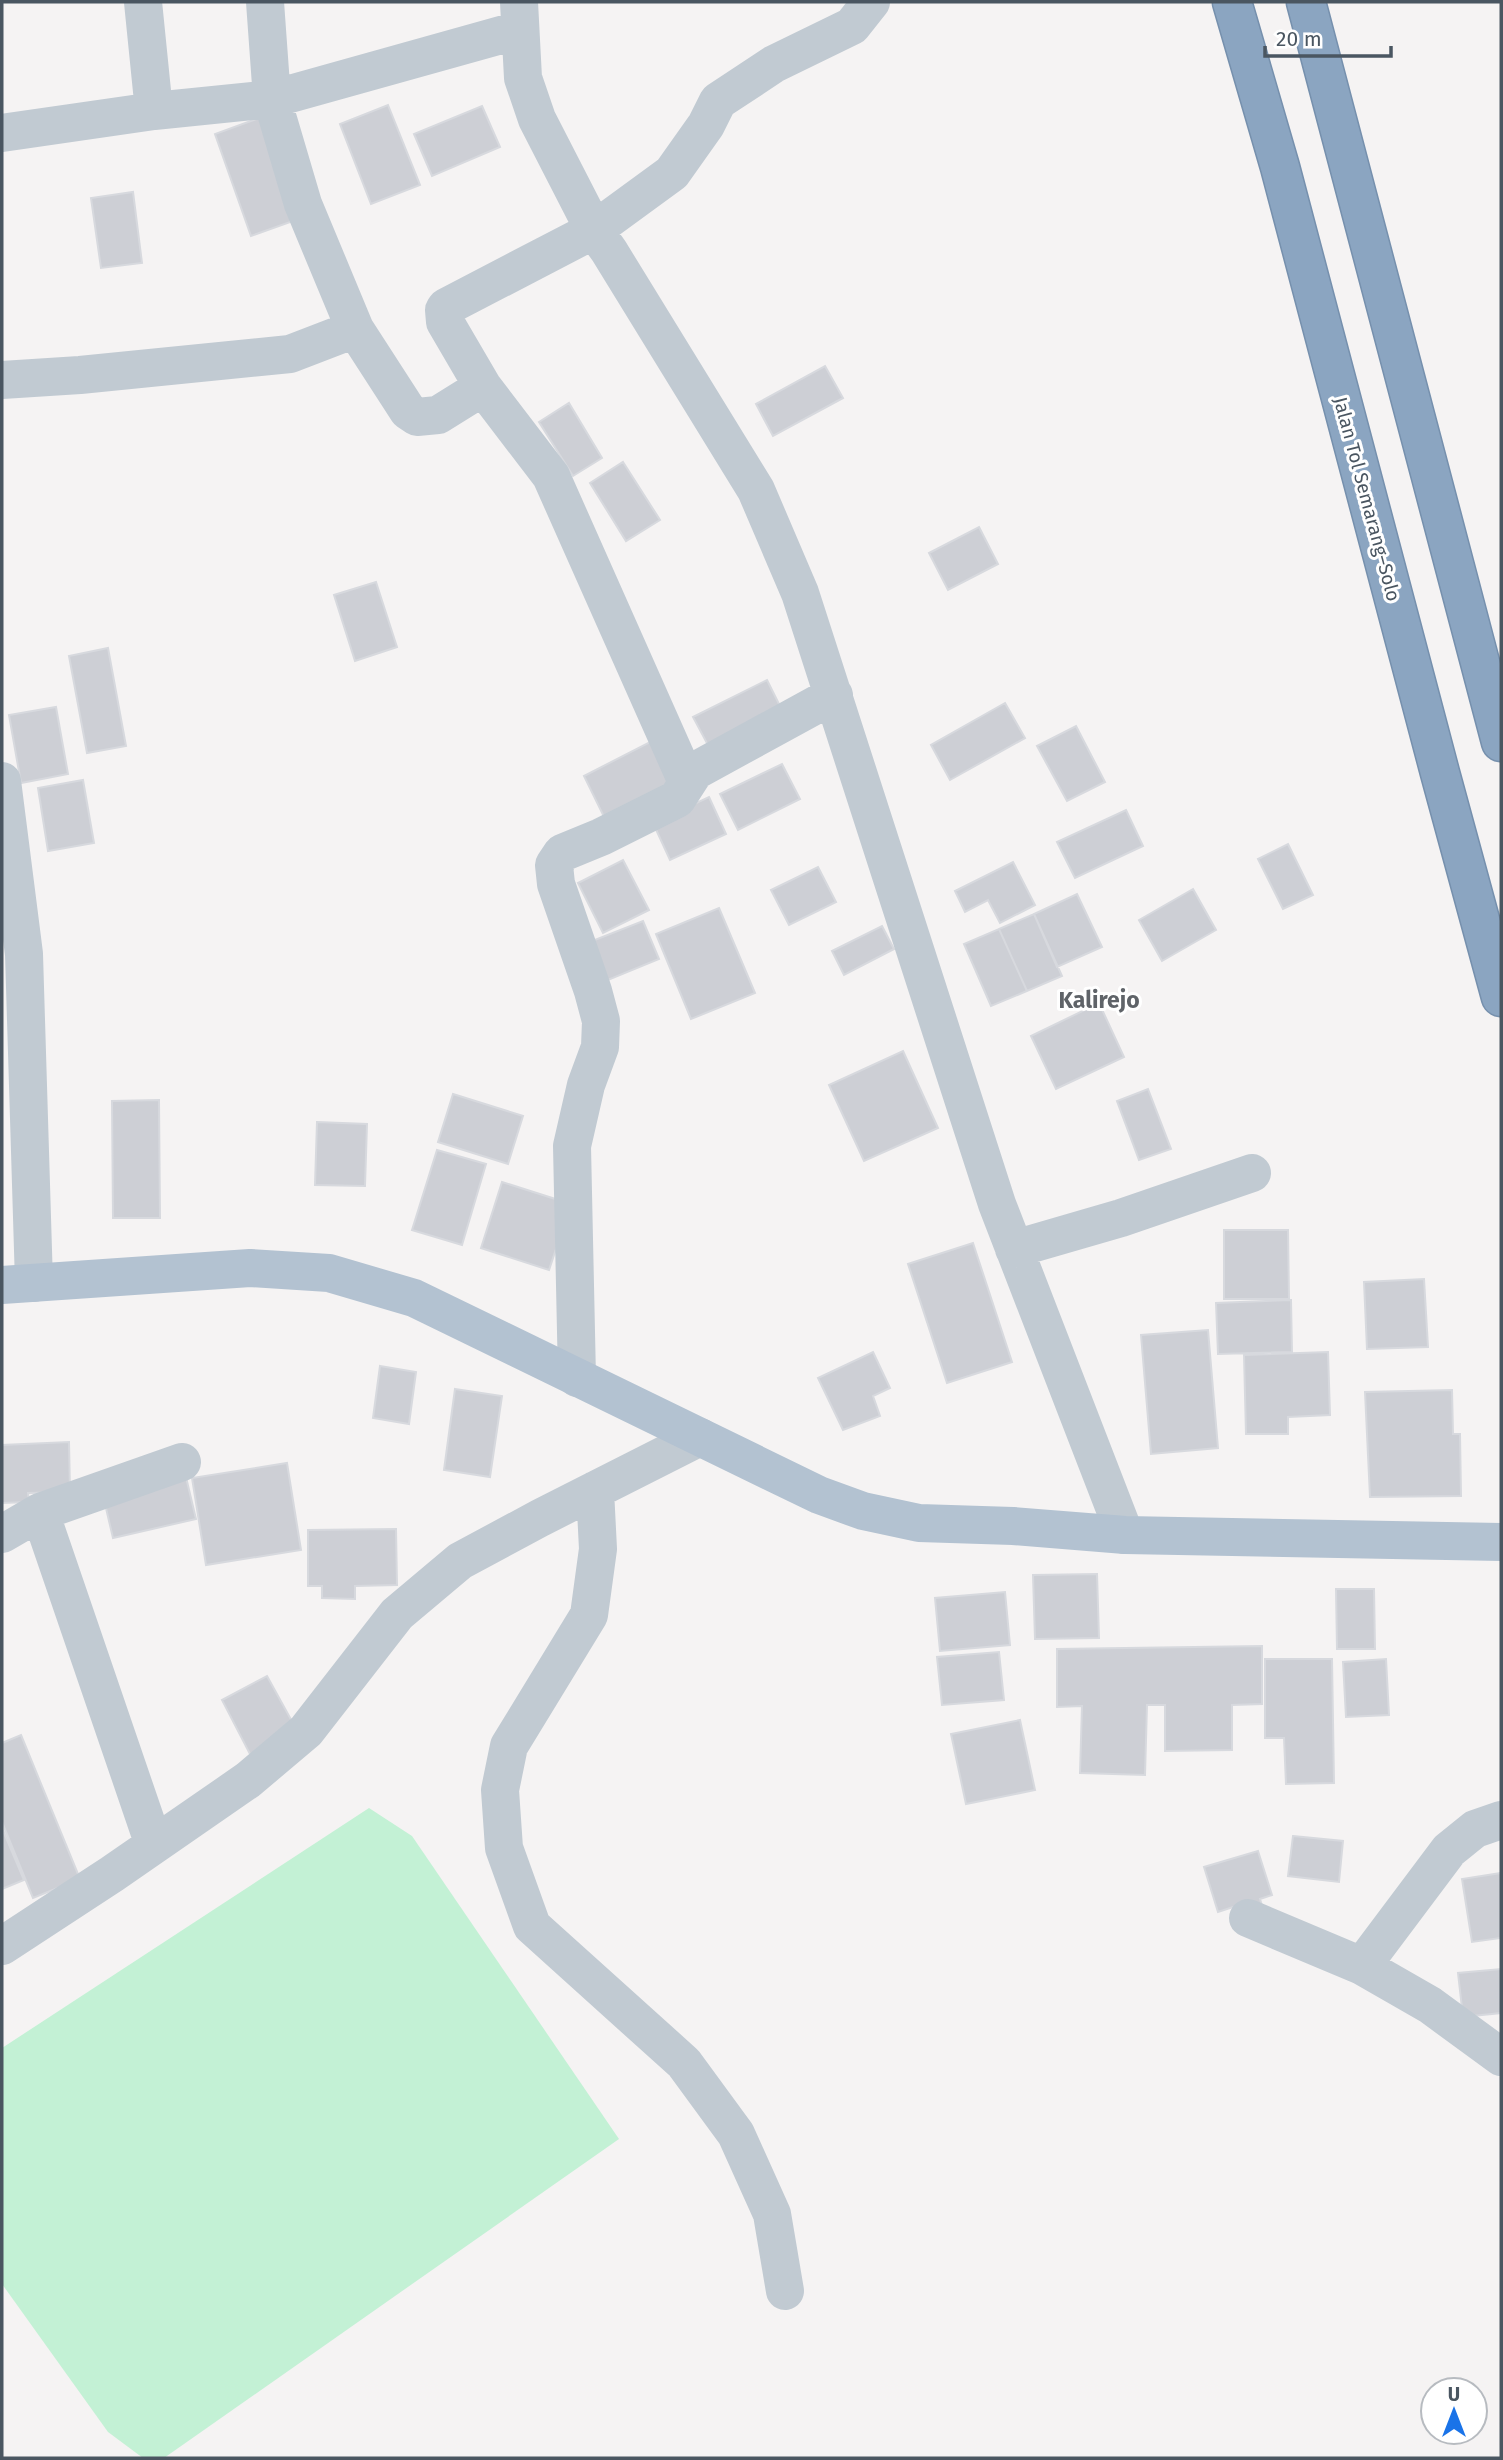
<svg xmlns="http://www.w3.org/2000/svg" width="1503" height="2460" font-family="'Fira Sans',sans-serif">
<rect width="100%" height="100%" fill="#f5f3f3"/>
<path fill="#c3f1d5" d="M369,1808L412,1836L619,2139L164,2458H143L108,2432L2,2284V2048Z"/>
<path fill="#cdcfd5" stroke="#d7d9de" stroke-width="2" d="M388,105L420,185L371,204L340,124Z
M482,106L500,147L432,176L414,134Z
M259,118L296,220L251,236L215,134Z
M133,192L142,263L101,268L91,198Z
M825,366L843,398L773,436L756,404Z
M569,403L602,458L573,476L539,422Z
M623,462L660,520L626,541L590,483Z
M979,527L998,564L948,590L929,553Z
M376,582L397,647L355,661L334,595Z
M108,648L126,746L87,753L69,656Z
M767,680L782,710L709,747L693,717Z
M1005,703L1025,738L950,780L931,745Z
M56,707L68,774L21,783L9,715Z
M1076,726L1105,782L1067,801L1037,746Z
M652,741L676,788L607,823L584,776Z
M782,764L800,799L738,830L720,794Z
M83,780L94,843L48,851L38,788Z
M709,797L726,834L670,860L653,823Z
M1126,810L1143,846L1075,878L1057,842Z
M1288,844L1313,895L1283,909L1258,859Z
M623,860L649,910L603,933L578,883Z
M1013,862L1035,905L1000,923L988,900L965,912L955,891Z
M818,867L836,902L789,925L771,890Z
M1193,889L1216,930L1162,961L1139,920Z
M1077,894L1102,947L1057,967L1034,914Z
M719,908L755,993L691,1019L656,934Z
M1034,914L1062,976L1027,991L999,929Z
M643,921L659,959L603,982L587,943Z
M882,926L894,949L844,975L832,951Z
M999,929L1027,991L991,1006L964,944Z
M1099,1003L1124,1057L1056,1089L1031,1036Z
M903,1051L938,1128L864,1161L829,1085Z
M1148,1089L1171,1149L1139,1160L1117,1101Z
M453,1094L523,1116L508,1164L438,1142Z
M159,1100L160,1218H113L112,1101Z
M317,1122L367,1124L365,1186L315,1185Z
M437,1150L486,1164L462,1245L412,1230Z
M502,1182L571,1204L549,1270L481,1248Z
M1224,1230H1288L1289,1299H1224Z
M973,1243L1012,1362L947,1383L908,1264Z
M1424,1279L1428,1347L1367,1349L1364,1282Z
M1291,1300L1292,1352L1218,1354L1216,1303Z
M1208,1330L1218,1448L1151,1454L1141,1335Z
M873,1352L890,1388L873,1396L880,1416L843,1430L818,1378Z
M1328,1352L1330,1415L1288,1417V1434H1246L1244,1355Z
M380,1366L416,1372L409,1424L373,1418Z
M455,1389L502,1396L490,1477L444,1470Z
M1452,1390L1453,1434H1460L1461,1496L1370,1497L1365,1392Z
M69,1442L70,1492L28,1493L29,1502L2,1503V1445Z
M287,1463L301,1550L206,1565L192,1478Z
M185,1473L196,1519L113,1538L102,1491Z
M396,1529L397,1585L355,1586V1599L322,1598V1586H308V1530Z
M1097,1574L1099,1638L1035,1639L1033,1575Z
M1336,1589H1374L1375,1649H1337Z
M1005,1592L1010,1645L940,1651L935,1598Z
M1262,1646V1704L1232,1705V1750L1165,1751V1705H1147L1145,1775L1080,1773L1082,1706L1057,1707V1649Z
M999,1652L1004,1700L942,1705L937,1657Z
M1265,1659H1332L1334,1783L1286,1784L1284,1738H1265Z
M1386,1659L1389,1715L1346,1717L1343,1662Z
M267,1676L299,1734L252,1758L222,1700Z
M1020,1720L1035,1790L966,1804L951,1734Z
M21,1735L80,1879L33,1898L2,1822V1743Z
M2,1828L24,1880L2,1889Z
M1293,1836L1343,1841L1339,1882L1288,1876Z
M1258,1851L1272,1895L1260,1899L1263,1909L1233,1907L1218,1912L1204,1867Z
M1501,1873V1938L1472,1942L1462,1879Z
M1501,1969V2013L1463,2017L1458,1973Z"/>
<g fill="none" stroke-linecap="round" stroke-linejoin="round">
<g stroke="#7690ad" stroke-width="41">
<path id="highway" d="M1232,2L1280,167L1440,773L1501,997
M1306,2L1501,742"/>
</g>
<path stroke="#c1cad2" stroke-width="38" d="M143,2L154,111
M265,2L272,99L303,204L355,329L408,411L417,417L438,415L483,387L551,476L687,782
M519,2L523,78L537,119L594,230L609,251L756,490L800,593L997,1204L1125,1535
M2,133L154,111L272,99L519,30
M2,380L80,375L290,354L355,329
M483,387L445,322L444,310L446,307L594,230L672,173L706,125L718,101L774,64L852,26L871,2
M2,781L24,954L34,1283
M1014,1249L1121,1218L1252,1173
M577,1378L572,1146L586,1085L600,1047L601,1021L593,991L556,884L554,865L562,853L601,837L677,799L695,771L834,695
M595,1490L598,1549L589,1615L509,1746L500,1790L504,1848L532,1926L684,2063L736,2134L772,2214L785,2291
M40,1512L154,1845
M2,1534L40,1512L182,1462
M1248,1918L1362,1966L1449,1850L1475,1829L1501,1820
M2,1946L112,1874L248,1780L306,1731L397,1614L460,1561L540,1518L700,1437
M1362,1966L1430,2005L1501,2057"/>
<path stroke="#b3c2d1" stroke-width="38" d="M2,1285L250,1268L329,1273L414,1298L819,1495L863,1511L919,1523L1013,1526L1125,1535L1501,1542"/>
<use href="#highway" stroke="#8ba5c1" stroke-width="38"/>
</g>
<g text-anchor="middle" dominant-baseline="central" stroke-width="6" stroke-linejoin="round" paint-order="stroke">
<g font-size="19" fill="#4a5661" stroke="#fff">
<text transform="translate(1367 499) rotate(75)">Jalan Tol Semarang–Solo</text>
</g>
<g font-size="23" font-weight="bold" fill="#5f6368" stroke="#fff">
<text x="1099" y="1000">Kalirejo</text>
</g>
</g>
<rect width="1503" height="2460" fill="none" stroke="#4a5661" stroke-width="7"/>
<g transform="translate(1454 2411)"><circle r="33" fill="#ffffff" stroke="#b7bbc0" stroke-width="2"/>
<path d="M0-5L12 26L0 18L-12 26Z" fill="#1a73e8"/>
<text y="-10" font-size="19" font-weight="bold" text-anchor="middle" fill="#4a5661">U</text>
</g>
<path d="M1265 46v10h126v-10" fill="none" stroke="#4a5661" stroke-width="3.5"/>
<text x="1276" y="46" font-size="21" fill="#4a5661" stroke="#ffffff" stroke-width="5" paint-order="stroke">20 m</text>
</svg>
